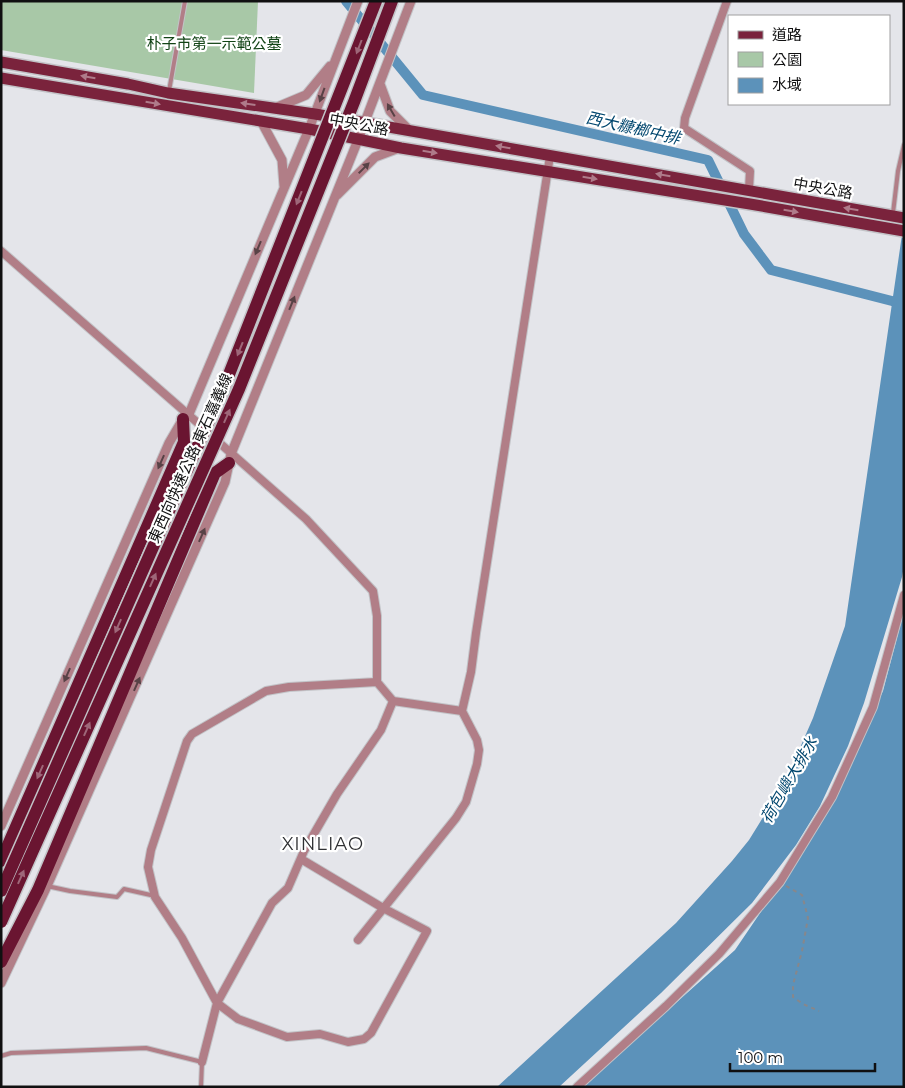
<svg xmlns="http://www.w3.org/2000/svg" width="905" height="1088" font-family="Montserrat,'Noto Sans TC',sans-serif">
<rect width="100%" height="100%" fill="#e4e5ea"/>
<path fill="#a8c8a7" d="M1,1H258L254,93L1,50Z"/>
<path fill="#5c92ba" d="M904,221V566L902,577L864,703L848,746L820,806L796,845L752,903L661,993L559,1087H497L676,923L732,861L749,840L786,780L813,718L845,626Z
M904,611V1087H582L735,950L820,825L883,691Z"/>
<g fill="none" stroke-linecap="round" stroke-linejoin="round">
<path stroke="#5c92ba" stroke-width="10" d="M346,1L423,95L708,160L744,234L771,270L892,301"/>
<g stroke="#c2c3c7" stroke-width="6">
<path id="service" d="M169,91L185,1
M893,213L898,171L904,145
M47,886L70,891L117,897L124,889L155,896
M1,1056L11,1053L146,1048L202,1062L201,1087"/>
</g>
<g stroke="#c2c3c7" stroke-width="10">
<path id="minor" d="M727,1L685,118L684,128L750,171L749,189
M1,251L207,431
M215,439L306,519L373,591L377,616V682
M301,859L383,908L427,931L371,1033L364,1039L348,1042L320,1034L287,1037L238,1019L217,1003L182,938L155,897L148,867L151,850L187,741L192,734L266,691L289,687L377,682L393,701L462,711
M358,940L456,818L466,802L477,764L479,750L477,740L462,711L471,672L476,633L550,156
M202,1062L217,1003L272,903L288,888L304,851L337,794L381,730L393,701
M577,1087L666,1006L719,954L780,882L832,797L873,707L904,595"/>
</g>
<g stroke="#c2c3c7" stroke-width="11">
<path id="tertiary" d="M380,84L390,111L410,131
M275,108L306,95L330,66
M261,121L282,160L284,186
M337,195L375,157L399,148
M1,826L169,443L183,419L189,414L309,129L358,1
M1,983L47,886L225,482L231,454L358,140L411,1"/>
</g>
<g stroke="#c2c3c7" stroke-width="14">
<path id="primary" d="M1,62L128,84L168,93L315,114L904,218
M1,78L309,129L401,148L750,204L904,231"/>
</g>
<g stroke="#c2c3c7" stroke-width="15">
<path id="trunk" d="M1,861L184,442L183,419
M1,962L38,890L215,473L229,463"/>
</g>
<path stroke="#87878b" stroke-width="2" stroke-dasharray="4 4" stroke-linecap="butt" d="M786,886L802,895L808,918L802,951L793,985V997L803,1004L819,1011"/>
<use href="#service" stroke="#b17e87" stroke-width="4"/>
<use href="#minor" stroke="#b17e87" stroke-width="8"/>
<use href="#tertiary" stroke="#b17e87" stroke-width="9"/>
<use href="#primary" stroke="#7a233c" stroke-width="11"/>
<use href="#trunk" stroke="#6a1531" stroke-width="12"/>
<g stroke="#c2c3c7" stroke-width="15" stroke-linecap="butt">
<path id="trunk-bridge" d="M1,891L226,382L376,1
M1,922L239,389L354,102L392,1"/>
</g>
<use href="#trunk-bridge" stroke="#6a1531" stroke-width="12"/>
</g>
<defs><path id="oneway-solid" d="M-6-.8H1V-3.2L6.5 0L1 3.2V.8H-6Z" transform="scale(1.25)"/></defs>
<g fill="#9e6779">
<use href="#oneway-solid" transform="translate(359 47) rotate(111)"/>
<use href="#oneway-solid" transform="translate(299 198) rotate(112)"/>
<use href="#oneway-solid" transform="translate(240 349) rotate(112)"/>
<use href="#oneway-solid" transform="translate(227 416) rotate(-66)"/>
<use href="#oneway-solid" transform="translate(153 580) rotate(-66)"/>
<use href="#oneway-solid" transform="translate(118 626) rotate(114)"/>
<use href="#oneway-solid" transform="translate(87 729) rotate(-66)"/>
<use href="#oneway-solid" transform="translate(40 772) rotate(114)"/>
<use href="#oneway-solid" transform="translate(21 877) rotate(-66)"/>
</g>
<g fill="#af7b8a">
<use href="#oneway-solid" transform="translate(88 77) rotate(-170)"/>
<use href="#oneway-solid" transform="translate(153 103) rotate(10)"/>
<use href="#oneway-solid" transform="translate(248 104) rotate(-172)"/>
<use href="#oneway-solid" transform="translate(503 147) rotate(-170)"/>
<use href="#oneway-solid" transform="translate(430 152) rotate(9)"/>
<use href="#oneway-solid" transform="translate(663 175) rotate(-170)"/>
<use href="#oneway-solid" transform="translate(590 178) rotate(9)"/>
<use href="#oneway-solid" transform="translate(851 209) rotate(-170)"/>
<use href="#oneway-solid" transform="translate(791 211) rotate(10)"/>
</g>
<g fill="#584246">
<use href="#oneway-solid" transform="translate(322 95) rotate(110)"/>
<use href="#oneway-solid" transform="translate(391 110) rotate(-120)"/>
<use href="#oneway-solid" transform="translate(364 168) rotate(-45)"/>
<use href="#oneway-solid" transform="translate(258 248) rotate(113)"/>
<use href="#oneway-solid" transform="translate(292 303) rotate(-68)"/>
<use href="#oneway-solid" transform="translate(161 462) rotate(114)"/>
<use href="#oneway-solid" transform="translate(202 535) rotate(-66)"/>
<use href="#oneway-solid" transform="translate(67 675) rotate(114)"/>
<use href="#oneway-solid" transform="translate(137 684) rotate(-66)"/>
</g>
<g text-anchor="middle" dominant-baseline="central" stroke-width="4.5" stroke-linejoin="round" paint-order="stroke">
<g font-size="15" fill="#124416" stroke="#fff">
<text x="214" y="43">朴子市第一示範公墓</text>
</g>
<g font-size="15" fill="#101011" stroke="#fff">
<text transform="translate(359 124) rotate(11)">中央公路</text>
<text transform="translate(823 188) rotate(10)">中央公路</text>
<text transform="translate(190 458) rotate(-66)">東西向快速公路 東石嘉義線</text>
</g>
<g font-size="16" font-style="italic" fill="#01466e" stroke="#fff">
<text transform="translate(633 128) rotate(13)">西大糠榔中排</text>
<text transform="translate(789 780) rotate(-60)">荷包嶼大排水</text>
</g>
<g font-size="18" letter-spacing="1" fill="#2f3033" stroke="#fff">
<text x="323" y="844">XINLIAO</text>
</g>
</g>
<rect width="905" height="1088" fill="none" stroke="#101011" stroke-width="5"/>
<rect x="728" y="15" width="162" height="90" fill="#ffffff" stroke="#9f9fa0"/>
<rect x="738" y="31" width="25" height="8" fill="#7a233c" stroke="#9f9fa0"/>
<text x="772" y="40" font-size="15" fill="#101011">道路</text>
<rect x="738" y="52" width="25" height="15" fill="#a8c8a7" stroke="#9f9fa0"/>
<text x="772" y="65" font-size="15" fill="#101011">公園</text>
<rect x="738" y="78" width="25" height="15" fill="#5c92ba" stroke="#9f9fa0"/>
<text x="772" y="90" font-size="15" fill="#101011">水域</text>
<path d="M730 1063v8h145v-8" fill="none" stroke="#101011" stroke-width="2.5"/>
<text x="738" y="1063" font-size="15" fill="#101011" stroke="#ffffff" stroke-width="4" paint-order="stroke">100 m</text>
</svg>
